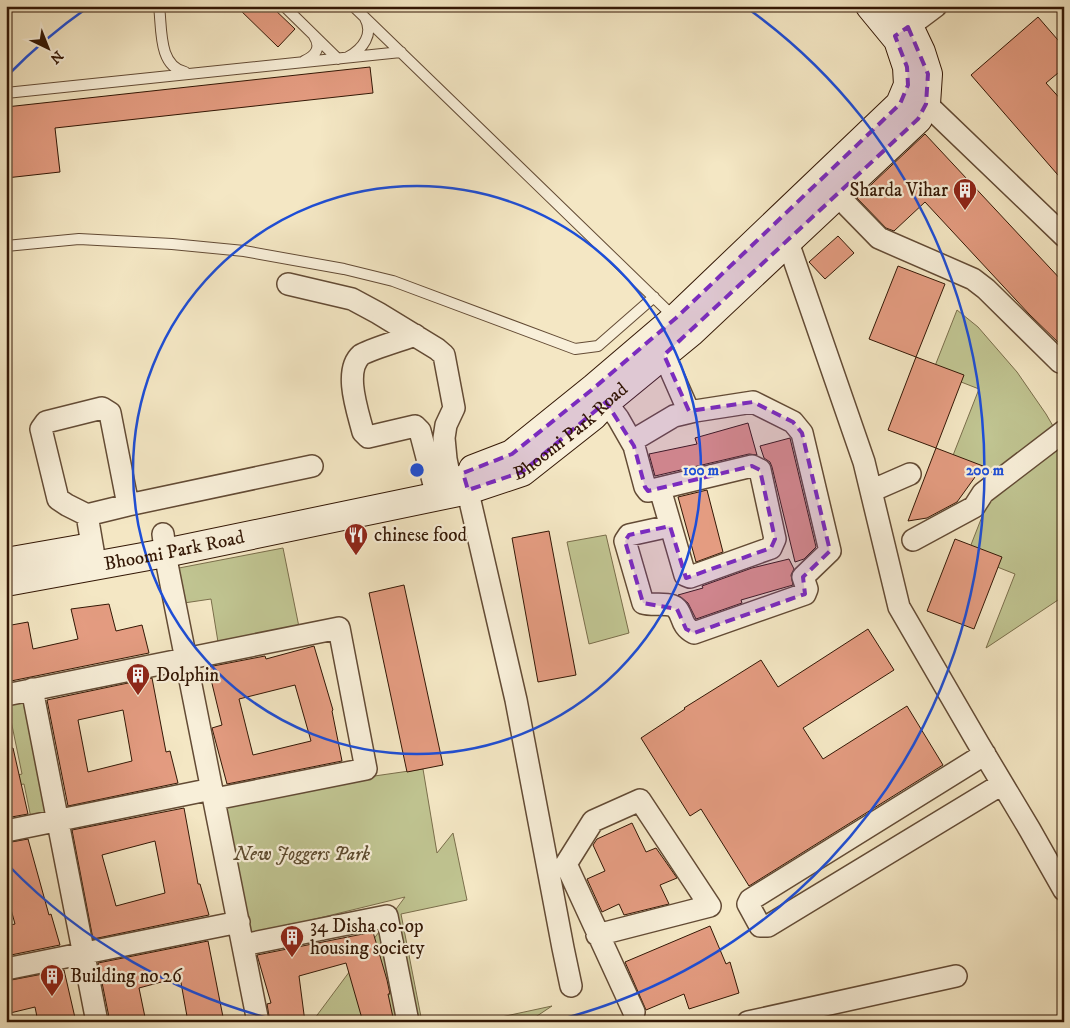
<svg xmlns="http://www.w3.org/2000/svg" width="1070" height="1028" font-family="'IM FELL DW Pica',serif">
<rect width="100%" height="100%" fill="#f4e7c4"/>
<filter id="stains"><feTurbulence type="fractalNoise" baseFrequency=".004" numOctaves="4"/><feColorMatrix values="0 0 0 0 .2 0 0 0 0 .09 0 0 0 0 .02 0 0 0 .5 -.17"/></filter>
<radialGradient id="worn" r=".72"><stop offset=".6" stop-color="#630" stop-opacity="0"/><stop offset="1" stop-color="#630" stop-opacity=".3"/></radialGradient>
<path fill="#c0c491" stroke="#7a6e4b" d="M957,310L978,327L1017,372L1046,414L1064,445V596L986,648L1015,574L967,555L996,481L950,463L979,389L933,371Z
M606,535L629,633L589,644L567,542Z
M283,548L299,627L218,642L211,599L184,603L179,568Z
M25,698L49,815L31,818L24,784L6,787V778L22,774L7,701Z
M423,769L437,853L453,833L467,900L401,914L422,1022H312L405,897L250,935L215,799Z
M552,1006L528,1022H478Z"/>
<path fill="#e49c81" stroke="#331705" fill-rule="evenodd" d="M236,6H271L295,29L278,47Z
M1038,17L1064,47V68L1046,83L1064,103V182L971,75Z
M370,67L373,93L55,128L60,172L6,178V107Z
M925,134L1064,283V348L1029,314L925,202L894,231L886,228L857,198Z
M838,236L854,253L825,279L809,262Z
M898,266L945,284L916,357L869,339Z
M916,357L964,375L936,448L888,430Z
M748,423L757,455L749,454L655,476L649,454L697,444L695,438Z
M790,438L816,547L804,559L795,562L772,467L770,462L764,458L760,446Z
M936,448L983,466L957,502L927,518L908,521Z
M707,490L723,552L696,562L678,497Z
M549,531L576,675L538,682L512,538Z
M955,539L1002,557L974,629L927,611Z
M789,559L794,569L791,575L793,585L741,600L742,603L699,618L696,619L688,603L678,595L703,588L702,586L752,568Z
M404,585L443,765L407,772L369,593Z
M109,604L116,631L142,625L149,653L6,682V626L28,622L33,649L78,639L71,609Z
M868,629L894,670L803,728L823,759L907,706L943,765L749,886L701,809L690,816L641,738L685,709L684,708L761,660L778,687Z
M314,646L333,710L332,711L342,761L227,784L212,728L222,725L208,667L265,656L266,659ZM295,685L311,741L253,755L239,699Z
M152,678L166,752L170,751L178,783L68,806L47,700ZM123,710L132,761L88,772L78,720Z
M13,748L28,814L6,818V749Z
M184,808L198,884H200L209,915L93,939L72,830ZM155,841L165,893L116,906L102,855Z
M632,823L646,852L656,848L677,878L660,885L669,904L624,915L619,904L602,912L587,879L605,871L593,845L597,839Z
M28,839L49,915L51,914L60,945L6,956V926L15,924L6,891V843Z
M710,926L726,964L730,962L739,993L689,1009L684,994L646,1010L625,962Z
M373,932L387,980L390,994H388L394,1022H363L346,963L299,976L305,1022H270L267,1004L271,1003L257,955Z
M208,941L224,1022H188L180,977L139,988L146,1022H110L98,963Z
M64,970L76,1022H38L35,1007L6,1014V981Z"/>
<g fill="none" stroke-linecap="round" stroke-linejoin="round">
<g stroke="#634b35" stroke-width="12">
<path id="service" d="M159,6C162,28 158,66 185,72
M284,6L338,59
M353,6L675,318
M348,57C363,49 374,34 365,18
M304,61C315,56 322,48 314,36
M6,93L401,52
M6,246L79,239L172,244L244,251L344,269L393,281L575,349L598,346L654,297"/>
</g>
<g stroke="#634b35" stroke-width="24">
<path id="minor" d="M896,36L936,6
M916,94L1064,236
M837,195L879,238L973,279L986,289L1060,362
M783,228L864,462L899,607L978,743L1030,830L1064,890
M288,284L352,299L378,313L437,349L444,355L454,408L446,425L444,438L446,459L453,493
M415,335C405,339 368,350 361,355C343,371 358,412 363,432L368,437L415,426L420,431L437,496
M655,343L664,355L689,412
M597,391L618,418L634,446L645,487L648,491L752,466L760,470L775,539L771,548L690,577L685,575L660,489
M632,441L674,416L695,411L753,402L793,422L802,433L830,551L803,577L807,589L805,594L694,633C679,625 684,614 675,607C668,602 652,606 643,603L625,541L629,535L670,526
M464,475L516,700L563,948L571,986
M871,491L910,474
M128,505L312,466
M87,515L128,505L110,413L102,408L46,422L41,429L58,499L67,505L87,515L95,562
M163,534L167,564L258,1022
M913,540L974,507L983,493L1064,431
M32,689L97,1022
M6,695L339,628L366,769L215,799
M985,754L750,900L748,904L760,926H768L1002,784
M6,831L212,789
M597,935L710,906L640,800L593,821L566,864L634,1012
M243,945L387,916L408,1022
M6,969L239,922
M748,1022L956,976"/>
</g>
<g stroke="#331705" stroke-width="30">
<g id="secondary">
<path d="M473,469L512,454L594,388L676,318L900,104L908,85L907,67L898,40L870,6"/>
<path d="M6,562L86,548"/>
<path id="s1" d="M6,582L165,553L468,490L522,472L593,416L606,402L690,333L918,119L926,104L928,74L921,52L912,33L894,6"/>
</g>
</g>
<use href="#service" stroke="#f8efd9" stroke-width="10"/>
<use href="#minor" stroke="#f8efd9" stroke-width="21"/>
<use href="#secondary" stroke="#f8efd9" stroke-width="28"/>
</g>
<path fill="#7b2cbf" fill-opacity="0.2" stroke="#7b2cbf" stroke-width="4" stroke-dasharray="10 6" stroke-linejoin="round" d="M908,27L928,74L926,104L918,119L664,355L689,411L753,402L793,422L802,433L830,551L803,577L805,594L694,633L686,629L677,609L643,603L625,541L629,535L670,526L686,578L771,548L775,539L760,470L752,466L648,491L645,487L634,446L606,402L522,472L468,490L463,473L512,454L594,388L676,318L900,104L908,85L907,67L895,36Z"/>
<g fill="none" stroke="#1d4ed8" stroke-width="2.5">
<circle cx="417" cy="470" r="284"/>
<path d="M280 1021A568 568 0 0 1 8 865M8 75A568 568 0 0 1 87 8M747 8A568 568 0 0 1 554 1021"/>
</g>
<defs>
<g id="building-pin" transform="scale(1.25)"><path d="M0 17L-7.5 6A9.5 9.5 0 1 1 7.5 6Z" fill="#8f2418" stroke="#f8efd9"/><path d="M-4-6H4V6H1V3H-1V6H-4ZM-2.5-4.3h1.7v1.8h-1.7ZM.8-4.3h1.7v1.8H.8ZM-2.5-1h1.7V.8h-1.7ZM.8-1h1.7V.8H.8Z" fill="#fff"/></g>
<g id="restaurant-pin" transform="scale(1.25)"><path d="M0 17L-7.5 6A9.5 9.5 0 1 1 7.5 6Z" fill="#8f2418" stroke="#f8efd9"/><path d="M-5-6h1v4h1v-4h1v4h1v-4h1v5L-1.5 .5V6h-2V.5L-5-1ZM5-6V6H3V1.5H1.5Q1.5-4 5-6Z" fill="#fff"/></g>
</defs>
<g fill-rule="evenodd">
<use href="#building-pin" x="965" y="190"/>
<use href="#restaurant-pin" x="356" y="535"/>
<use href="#building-pin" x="138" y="675"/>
<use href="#building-pin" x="292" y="937"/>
<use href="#building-pin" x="52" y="976"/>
</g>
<g text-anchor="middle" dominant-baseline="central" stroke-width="4.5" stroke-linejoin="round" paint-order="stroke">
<g font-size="19" fill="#331705" stroke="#f8efd9" text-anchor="start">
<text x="948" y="190" text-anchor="end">Sharda Vihar</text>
<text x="374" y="535">chinese food</text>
<text x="156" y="675">Dolphin</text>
<text x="310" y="926">34 Disha co-op<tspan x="310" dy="22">housing society</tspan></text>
<text x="70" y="976">Building no 26</text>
</g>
<g font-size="19" fill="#331705" stroke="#f8efd9">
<text stroke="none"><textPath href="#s1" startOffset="591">Bhoomi Park Road</textPath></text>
<text stroke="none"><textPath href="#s1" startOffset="171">Bhoomi Park Road</textPath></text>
</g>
<g font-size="19" font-style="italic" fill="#5d4b2f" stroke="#f8efd9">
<text x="302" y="854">New Joggers Park</text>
</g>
</g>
<circle cx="417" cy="470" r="8" fill="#1d4ed8" stroke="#f8efd9" stroke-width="2.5"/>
<g font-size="15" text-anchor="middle" font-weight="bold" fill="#1d4ed8" stroke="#f8efd9" stroke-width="4.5" stroke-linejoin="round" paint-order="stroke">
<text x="701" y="475">100 m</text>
<text x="985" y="475">200 m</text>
</g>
<rect width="1070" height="1028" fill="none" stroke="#f4e7c4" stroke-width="25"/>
<rect x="8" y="8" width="1055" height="1013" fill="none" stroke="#331705" stroke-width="2.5"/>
<rect x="12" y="12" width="1045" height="1003" fill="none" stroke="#331705"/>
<g transform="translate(48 48) rotate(137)" stroke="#f8efd9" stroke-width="4" paint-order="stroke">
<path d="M0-4L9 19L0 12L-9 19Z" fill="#331705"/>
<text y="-8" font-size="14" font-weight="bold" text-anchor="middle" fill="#331705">N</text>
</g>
<rect width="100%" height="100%" filter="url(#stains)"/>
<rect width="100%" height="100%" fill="url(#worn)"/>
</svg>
